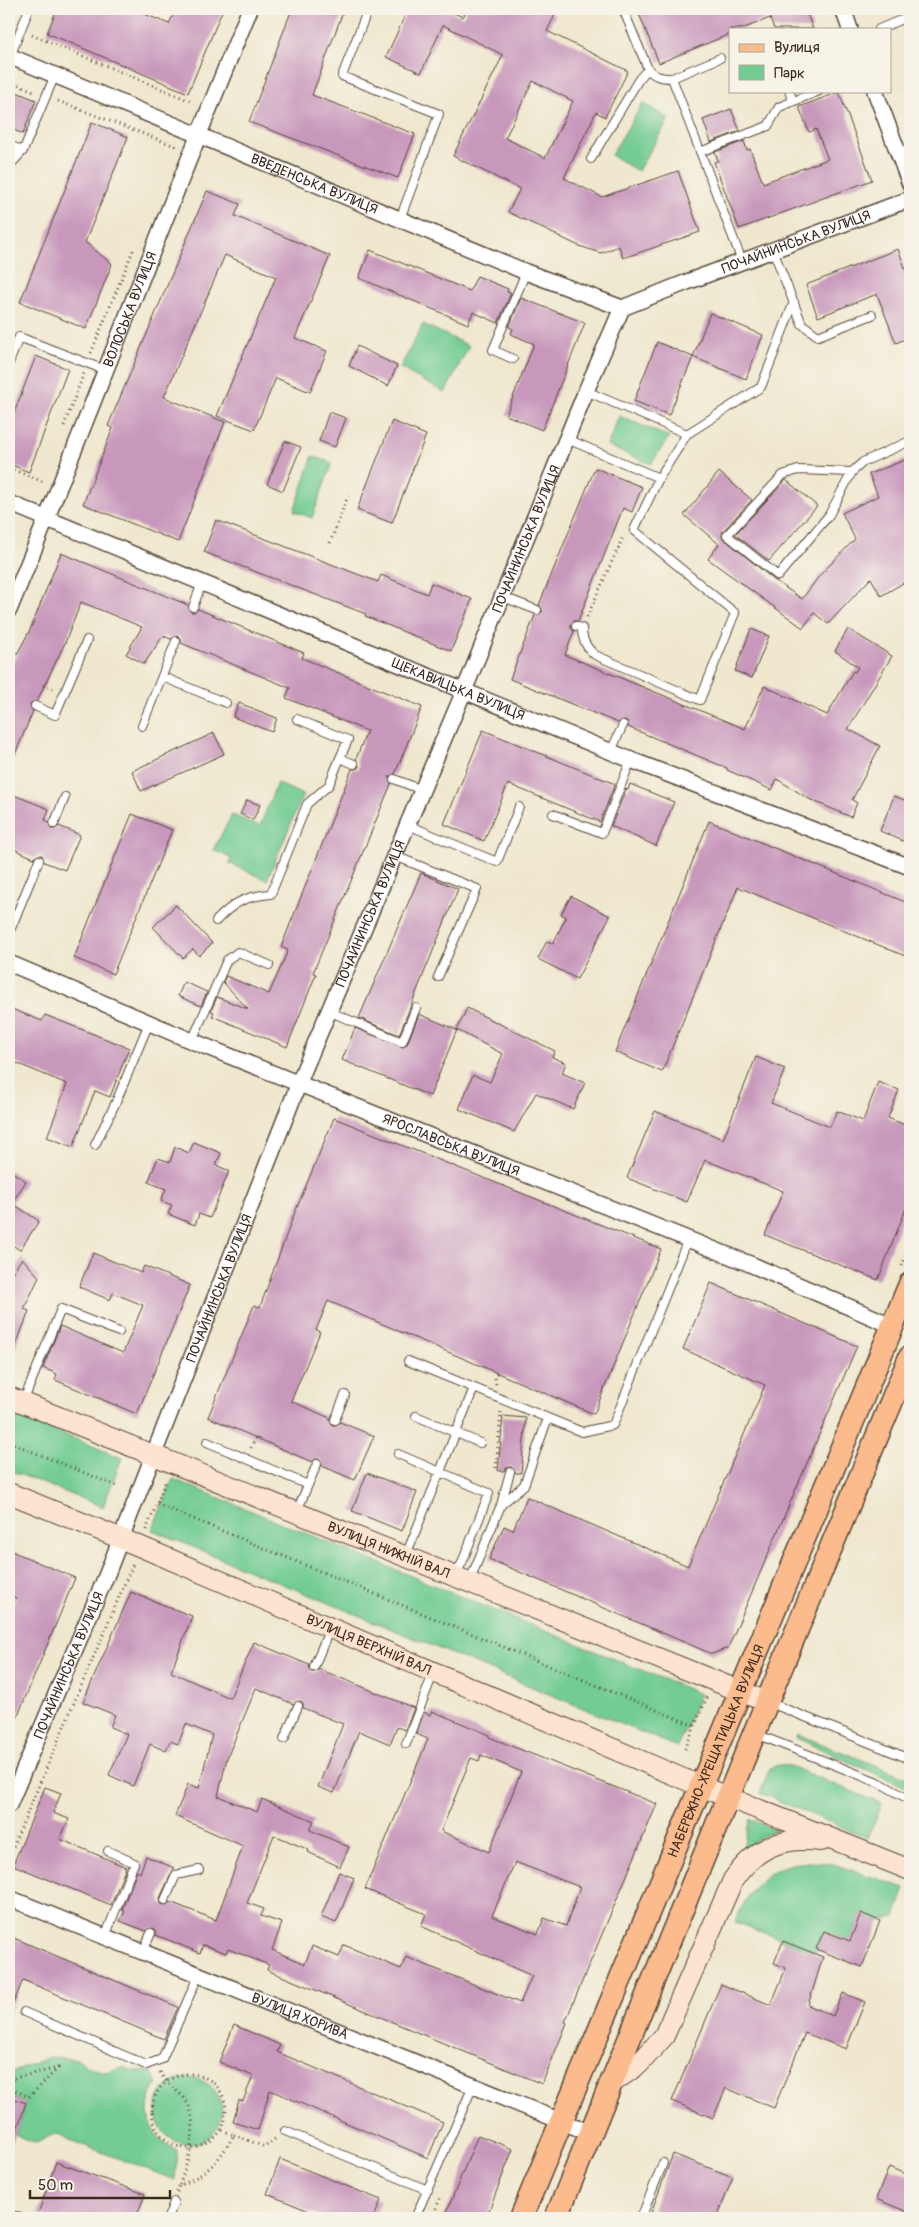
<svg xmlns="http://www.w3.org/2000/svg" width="919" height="2227" font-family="Pangolin,sans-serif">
<rect width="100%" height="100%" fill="#f7f3e8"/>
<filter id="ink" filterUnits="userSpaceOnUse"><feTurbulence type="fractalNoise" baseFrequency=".02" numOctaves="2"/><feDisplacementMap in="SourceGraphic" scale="10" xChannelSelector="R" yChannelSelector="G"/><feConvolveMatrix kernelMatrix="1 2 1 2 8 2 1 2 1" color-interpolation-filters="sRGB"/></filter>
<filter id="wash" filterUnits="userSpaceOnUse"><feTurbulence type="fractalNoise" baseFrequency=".0096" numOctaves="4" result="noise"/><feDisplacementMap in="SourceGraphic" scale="20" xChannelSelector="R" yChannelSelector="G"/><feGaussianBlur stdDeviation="1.12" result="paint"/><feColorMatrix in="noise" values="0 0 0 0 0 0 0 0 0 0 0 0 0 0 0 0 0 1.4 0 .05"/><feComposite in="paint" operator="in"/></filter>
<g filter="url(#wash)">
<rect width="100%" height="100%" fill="#efe7ce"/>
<path fill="#72cc93" stroke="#567b58" d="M643,103L669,119L638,171L611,155Z
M423,324L469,346L445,393L400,368Z
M619,416L669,437L651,464L607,446Z
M313,456L332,463L312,518L294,511Z
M277,783L303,795L267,880L229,863L231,858L213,850L232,815L260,826Z
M9,1412L122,1458L103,1507L9,1470Z
M173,1479L700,1694L677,1747L152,1530Z
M797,1734L910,1779V1789L796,1738Z
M779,1765L790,1766L882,1804L867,1838L760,1793L770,1768Z
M750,1819L776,1830L762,1836L742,1851Z
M809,1862L833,1864L905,1888L895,1917L880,1921L861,1914L850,1941L824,1931L815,1952L735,1922C745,1899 759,1874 785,1866C792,1863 801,1863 809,1862Z
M50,2057L78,2059L89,2068L106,2072L122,2067L133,2071H151L158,2083C139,2109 148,2137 177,2150L175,2180L54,2134L36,2143L15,2135L26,2103L9,2097V2073Z
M156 2111a33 33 0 1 1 66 0a33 33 0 1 1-66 0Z"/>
<g id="blocks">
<path fill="#c898bc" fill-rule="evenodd" d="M57,9H132L169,24L176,9H223L188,93L47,33Z
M292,9H344L312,95L415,134L398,178L249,122Z
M408,9H450L449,11L463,17L467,9H542L555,15L547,31L628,71L605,117L596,112L564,178L602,197L678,171L700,232L623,258L619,246L601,253L579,246L508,212L520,189L453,156L503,55L443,25L421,73L386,57ZM533,81L573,101L545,158L505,138Z
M637,9H805L813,29H774L770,18L742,29H730V34L659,63Z
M9,89L36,100L23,134L9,128Z
M839,92L872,180L739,229L714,162L718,161L715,152L744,141L747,150L750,149L763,183L828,159L816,129L809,132L799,107Z
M731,109L740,131L711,142L703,120Z
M92,122L128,137L85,242L112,264L86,329L20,302Z
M207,191L240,204L235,216L330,256L295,338L327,351L310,392L276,378L254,430L217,416L276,277L225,255L164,397L225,422L178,542L83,504L113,428L108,426Z
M898,249L910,281V337L896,343L877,294L818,317L806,285Z
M370,250L470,291L477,276L508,289L507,292L511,293L498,323L473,312L468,324L359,278Z
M521,298L585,323L542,430L506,415L534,344L511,334L513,329L509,327Z
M710,313L763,335L746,379L693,357Z
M657,342L693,357L669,415L634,401Z
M357,346L397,366L388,386L349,366Z
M36,356L68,369L29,472L9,464V426Z
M329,412L346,418L335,447L319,441Z
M392,421L426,435L392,523L357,510Z
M285,441L301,447L283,491L267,484Z
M910,458V579L881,596L871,578L828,624L814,613L803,628L708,559L719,544L684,515L719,472L752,500L723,531L722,537L774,580L802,599L820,575L855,539L842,513L878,496L869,474Z
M595,468L642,487L632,512L623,508L578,621H574L571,624V628L574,631L565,655L745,729L764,686L827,715L853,671L855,672L858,667L835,651L848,629L892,656L848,729L880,746L852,800L857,803L851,817L809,799L777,779L772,790L727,770V768L628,727V722L625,720L618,723L510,679L535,615L542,612V609L539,605Z
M786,480L817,506L769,561L735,534Z
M216,520L378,582L381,575L427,594L431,583L472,599L451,651L365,616L366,614L204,552Z
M61,553L188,605L191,612H194L198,609L304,653L302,658L422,707L395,774L389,777L391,784L313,973L316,974L287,1047L212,1016L214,1012L211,1011L217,997L248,1009L223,982L226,976L269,994L288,950L281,947L352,769H357L359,766L356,759L367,731L286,698L290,688L181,643V638L178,636L171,639L163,636L144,664L126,654L142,627L81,602L65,643L37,701L30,704L33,711L9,769V669L30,630Z
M751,629L769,636L752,678L735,671Z
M239,703L277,718L272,732L233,717Z
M483,730L615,784L600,822L508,784L484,841L444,824Z
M214,733L224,754L141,791L132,771Z
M630,784L674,802L656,846L611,826L626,789L628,790Z
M9,793L49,809L45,820L49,822L51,829H55L59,826L80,835L65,870L44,862L42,855H38L34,858L9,847Z
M894,796L910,802V844L880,831Z
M247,800L260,805L253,820L240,814Z
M132,814L172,830L113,974L74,958Z
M709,821L910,904V958L738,887L662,1072L615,1052Z
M421,873L458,889L399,1035L359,1018Z
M571,896L610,916L577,979L538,959L547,941L553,944L566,917L561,914Z
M176,905L212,943L199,956L193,949L183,958L153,927Z
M184,982L207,992L201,1006L178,996Z
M9,1008L42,1021L45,1015L129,1048L110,1097L95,1091L73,1147L47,1137L67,1084L9,1060Z
M467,1008L555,1051L552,1057L566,1063L562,1073L585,1083L573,1109L536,1093L514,1132L459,1109L473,1075L490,1082L503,1054L457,1030Z
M419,1014L457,1030L430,1096L342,1060L355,1028L403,1047L407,1044Z
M756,1057L785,1069L771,1103L830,1127L837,1111L863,1121L878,1082L899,1090L888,1118L910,1127V1198L878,1280L765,1235L783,1191L705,1160L687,1202L627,1178L655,1111L723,1139Z
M334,1118L661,1249L594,1414L328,1301L316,1330L320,1332L291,1401L330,1418V1421L332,1425H336L340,1422L374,1436L355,1480L322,1466L320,1459H316L312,1462L208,1417L254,1305L260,1307L293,1217Z
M194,1142L221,1153L216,1165L229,1171L210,1218L199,1214L195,1225L168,1214L172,1205L161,1201L166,1189L148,1182L158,1158L170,1162L175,1147L189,1153Z
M9,1170L26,1181L12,1203L39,1221L20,1250L9,1243Z
M93,1253L141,1273L144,1266L190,1285L137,1414L55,1380L57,1374L43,1368L60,1326L123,1353L143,1305L113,1293L110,1300L79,1287Z
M22,1258L39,1277L24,1309L29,1311L10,1361L9,1278Z
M711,1283L857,1346L728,1648L712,1654L489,1559L504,1526L513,1530L527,1497L688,1566L765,1385L683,1349Z
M503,1416L526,1418L521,1473H516L511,1467L506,1468L504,1471H498Z
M367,1473L417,1492L402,1531L352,1511Z
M9,1550L75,1578L9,1737V1615L16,1598L9,1595Z
M131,1592L192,1616L171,1672L230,1698L254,1642L309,1665L311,1672H315L319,1669L414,1708L405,1730L397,1727L390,1744L359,1731L334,1793L318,1787L343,1724L303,1708V1703L300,1701L293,1704L256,1688L227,1758L218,1796L257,1812L262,1799L314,1821L310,1830L349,1847L340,1867L308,1852L309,1850L274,1835L247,1903L264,1909L261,1916L282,1923L272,1950L305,1964L312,1946L339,1957L344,1945L401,1969L406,1957L520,2003L532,1976L421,1926L426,1914L365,1889L428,1739L416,1734L424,1712L430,1715L432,1711L490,1735L489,1737L657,1804L565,2022L567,2023L542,2084L267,1970L269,1965L228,1949L226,1953L203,1945L200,1953L156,1935V1930L153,1928L146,1931L120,1921L125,1911L122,1910L137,1871L140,1873L146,1856L174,1868L160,1898L161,1904L166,1905L170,1902L216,1920L243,1846L175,1816L188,1784L199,1788L212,1735L186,1724L178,1744L170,1741L166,1751L150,1744L133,1786L109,1775L127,1734L110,1727L115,1715L83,1702ZM481,1755L521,1772L489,1852L441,1831L471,1758L479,1761ZM515,1862L580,1887L566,1926L544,1918L538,1934L492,1916Z
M45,1787L61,1793L53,1813L69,1819L60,1839L126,1867L111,1905L13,1865Z
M339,1872L354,1878L336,1923L321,1917Z
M861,1913L880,1921L862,1967L816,1949L824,1931L850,1941Z
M9,1936L178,2007L164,2039L23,1980L9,2014Z
M783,1941L823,1957L808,2005L833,2016L843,1993L865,2002L846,2049L805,2033L774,2108L726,2088L713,2118L672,2101L721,1984L771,2005L786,1968L774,1963Z
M234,2025L280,2045L277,2052L443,2122L428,2158L270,2090L258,2130L233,2122L239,2100L243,2101L253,2076L219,2062Z
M9,2097L26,2103L11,2147L9,2146Z
M478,2135L513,2149L486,2218H444Z
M673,2154L733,2177L717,2218H649Z
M280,2159L381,2200L374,2218H326L267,2194Z
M56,2162L145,2194L136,2218H49L38,2214Z
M889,2167L910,2176V2213L876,2199Z"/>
</g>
</g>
<g filter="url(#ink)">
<use href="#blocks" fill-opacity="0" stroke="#564638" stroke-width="1"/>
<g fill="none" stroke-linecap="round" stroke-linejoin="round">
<g stroke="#564638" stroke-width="10">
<path id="service" d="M368,9L342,76L439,114L400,219
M623,9L648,69C655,77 661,78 672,78L742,261
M879,29L910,16
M10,57L29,9
M672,78L720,58
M789,91L793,101
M9,145L23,151
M700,152L768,126L779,107L819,91
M591,159L639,79L648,69
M9,166L23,151L55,75
M773,250L802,324L818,336L872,315
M513,359L493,350L526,272
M9,363L19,337L105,370
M586,391L687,434
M567,439L659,478
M852,472L798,470L783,475L727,535L778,576L829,515L852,472L863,462L910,441
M503,597L537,610
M193,607L202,583
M576,626L582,628C582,640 586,647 595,655L700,700L735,613L634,530L659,478L687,434L761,387L794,302
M163,677L226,703
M35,706L55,715L87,640
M297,719L348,740L340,758
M142,726L176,641
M611,751L623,725
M394,779L422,790
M553,814L602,833L631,760
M54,824L65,797
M408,825L497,862L519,807
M395,856L477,889L438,977
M216,921C233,903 245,896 271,894L307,804L329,785L340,758L354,764
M9,933L39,860
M328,1011L402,1042L416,1008
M192,1041L227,960L238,952L269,965
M95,1145L116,1102L149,1023
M408,1361L582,1432L613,1425L688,1239
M23,1402L61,1309L119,1332
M416,1416L480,1443
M335,1420L345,1395
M207,1442L308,1485L297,1511
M398,1454L489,1493L462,1563L455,1575
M308,1485L317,1464
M502,1504L524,1485L548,1418
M406,1555L474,1388
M470,1580L501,1505L510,1472
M314,1667L330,1628
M768,1702L910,1759
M756,1734L880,1783L910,1800
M284,1739L298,1706
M406,1744L433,1674
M165,1900L176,1875L199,1870
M105,1937L134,1863L108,1851
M143,1952L151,1933
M24,2012L146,2065L162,2059L199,1974
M285,2131L428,2190
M9,2218L15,2216L20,2218
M168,2218L174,2202
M415,2218L473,2086
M641,2218L663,2163"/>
</g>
<g stroke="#564638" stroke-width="18">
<g id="minor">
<path d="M843,9L850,29"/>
<path id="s1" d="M9,56L526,272L622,308"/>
<path d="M875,91L910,184"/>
<path id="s2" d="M9,503L631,760L910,867"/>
<path id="s3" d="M9,610C92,411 167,208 250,9"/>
<path id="s4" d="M9,963L192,1041L750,1264L893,1326"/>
<path id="s5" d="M9,1805L107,1574L304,1070L464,691L586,391L622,308L687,282L910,199"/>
<path id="s6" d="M9,1898L590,2133"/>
</g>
</g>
<g stroke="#564638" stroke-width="22">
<g id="secondary">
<path id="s7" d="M9,1397L767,1702"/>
<path id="s8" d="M9,1493L139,1546L700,1786L910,1870"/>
<path d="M609,2085L639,2064L664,2036L733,1880C755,1848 781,1836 821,1841"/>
</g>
</g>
<g stroke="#564638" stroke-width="25">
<g id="primary">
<path id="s9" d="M521,2218L910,1284"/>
<path d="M556,2218L767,1702L910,1357"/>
</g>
</g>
<path stroke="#564638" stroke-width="3" stroke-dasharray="1 4" stroke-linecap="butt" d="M32,35L193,102
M9,81L36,92
M58,101L175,146L173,149
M91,353L134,248
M64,426L84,373
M9,468L44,482
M330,543L348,496
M587,617L623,537
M43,685L53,689
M902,1266L910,1246
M496,1384L495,1378L497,1372
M9,1442L119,1487
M251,1448L256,1437
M496,1468L501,1412
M157,1504L695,1726
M146,1530L166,1481
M685,1749L707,1697
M9,1856L133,1564
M160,2072C167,2085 175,2088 184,2098C202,2120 188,2162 179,2186
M152 2111a37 37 0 1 1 74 0a37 37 0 1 1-74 0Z
M9,2079L58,2068L29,2097L10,2088L13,2078
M234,2135L265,2147L275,2139
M177,2192L179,2186C210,2172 217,2163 234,2135L222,2130
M432,2218L441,2196"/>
<use href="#service" stroke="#fff" stroke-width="8"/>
<use href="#minor" stroke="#fff" stroke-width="15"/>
<use href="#secondary" stroke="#fde4d1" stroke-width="20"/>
<use href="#primary" stroke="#fbbb8d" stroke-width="22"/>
</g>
</g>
<g text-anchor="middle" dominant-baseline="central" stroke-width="4" stroke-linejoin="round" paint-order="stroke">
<g font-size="14" fill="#3b2a1e" stroke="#f7f3e8">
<text stroke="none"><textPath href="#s1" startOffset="331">ВВЕДЕНСЬКА ВУЛИЦЯ</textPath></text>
<text stroke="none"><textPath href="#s5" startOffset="1804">ПОЧАЙНИНСЬКА ВУЛИЦЯ</textPath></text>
<text stroke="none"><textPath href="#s3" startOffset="324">ВОЛОСЬКА ВУЛИЦЯ</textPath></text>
<text stroke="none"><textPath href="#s5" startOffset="1368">ПОЧАЙНИНСЬКА ВУЛИЦЯ</textPath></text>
<text stroke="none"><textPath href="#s2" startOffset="486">ЩЕКАВИЦЬКА ВУЛИЦЯ</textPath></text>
<text stroke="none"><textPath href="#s5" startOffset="962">ПОЧАЙНИНСЬКА ВУЛИЦЯ</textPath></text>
<text stroke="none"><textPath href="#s4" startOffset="478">ЯРОСЛАВСЬКА ВУЛИЦЯ</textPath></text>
<text stroke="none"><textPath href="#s5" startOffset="558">ПОЧАЙНИНСЬКА ВУЛИЦЯ</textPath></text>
<text stroke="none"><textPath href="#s7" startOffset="409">ВУЛИЦЯ НИЖНІЙ ВАЛ</textPath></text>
<text stroke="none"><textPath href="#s8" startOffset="390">ВУЛИЦЯ ВЕРХНІЙ ВАЛ</textPath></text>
<text stroke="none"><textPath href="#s5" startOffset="152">ПОЧАЙНИНСЬКА ВУЛИЦЯ</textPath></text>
<text stroke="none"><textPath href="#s9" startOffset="506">НАБЕРЕЖНО-ХРЕЩАТИЦЬКА ВУЛИЦЯ</textPath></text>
<text stroke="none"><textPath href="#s6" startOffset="314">ВУЛИЦЯ ХОРИВА</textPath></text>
</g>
</g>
<rect width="919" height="2227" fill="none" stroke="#f7f3e8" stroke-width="30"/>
<rect x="729" y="28" width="162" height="65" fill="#f7f3e8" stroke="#aca397"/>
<rect x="739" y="44" width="25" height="8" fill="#fbbb8d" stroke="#aca397"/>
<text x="774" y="52" font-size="15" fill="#3b2a1e">Вулиця</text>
<rect x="739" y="65" width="25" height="15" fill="#72cc93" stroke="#aca397"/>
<text x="774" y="78" font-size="15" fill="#3b2a1e">Парк</text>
<path d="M30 2190v8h140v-8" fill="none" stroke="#3b2a1e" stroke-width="2.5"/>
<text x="38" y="2190" font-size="15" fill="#3b2a1e" stroke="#f7f3e8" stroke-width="4" paint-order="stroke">50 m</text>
</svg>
